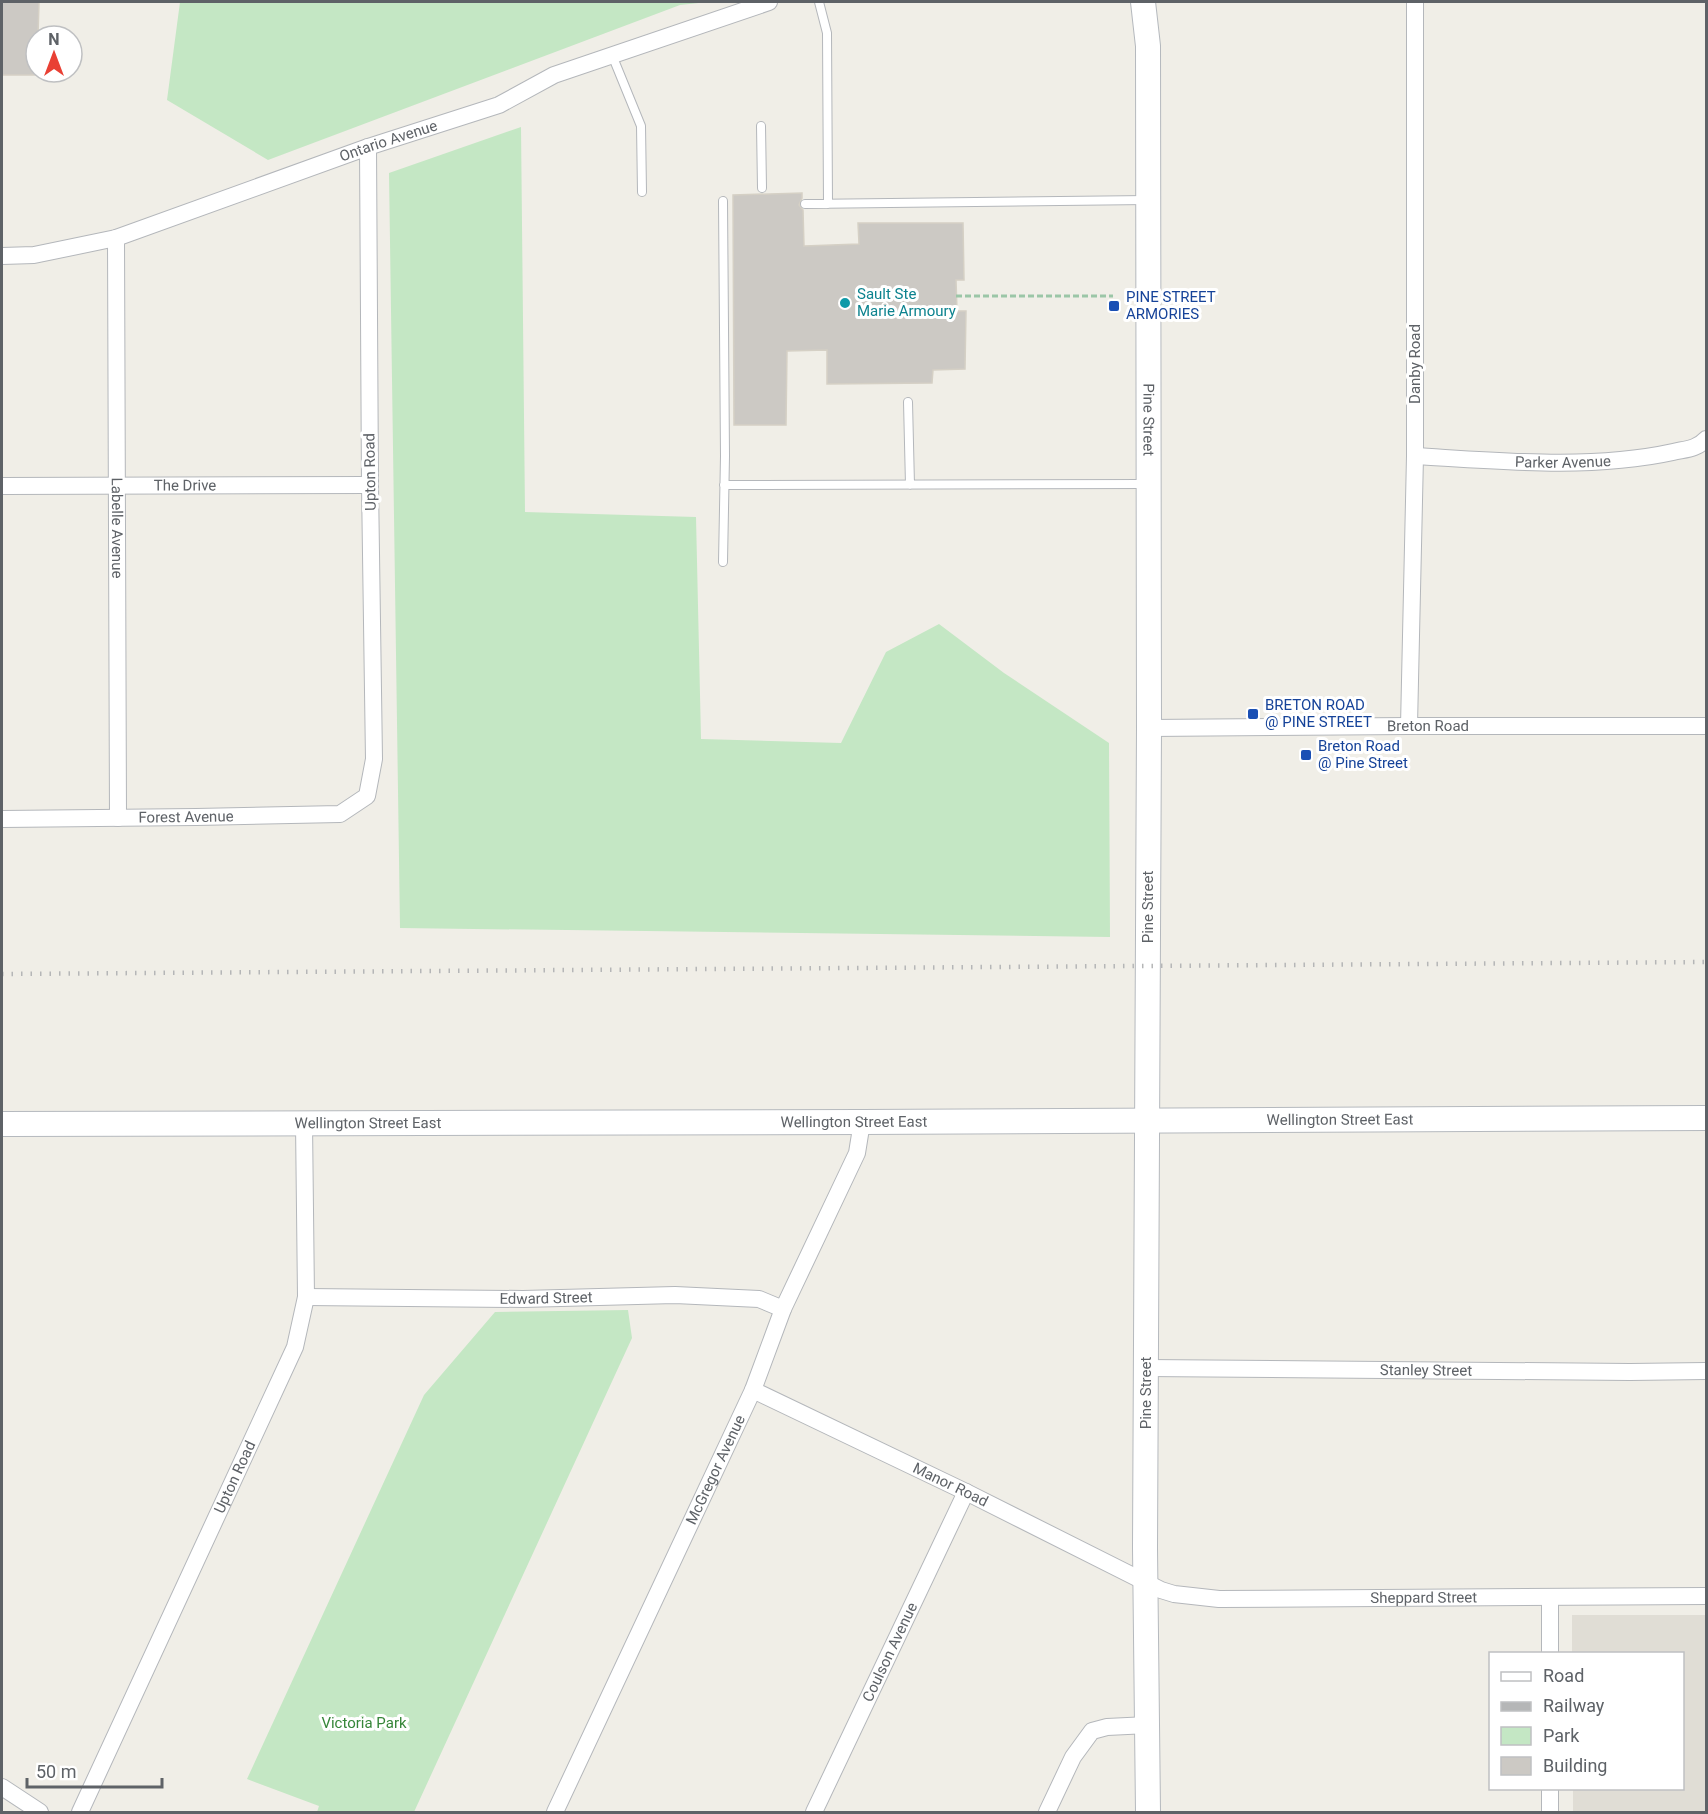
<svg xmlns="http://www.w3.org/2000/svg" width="1708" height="1814" font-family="Roboto,sans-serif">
<rect width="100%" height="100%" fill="#f0eee7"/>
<path fill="#e0ddd5" d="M1572,1615H1706V1812H1573V1789L1682,1788V1654L1572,1653Z"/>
<path fill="#c4e7c4" d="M180,2H708L680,5L268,160L167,100Z
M521,127L525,512L696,517L701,739L841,743L886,652L939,624L1004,673L1109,743L1110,937L400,928L389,173Z
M628,1310L632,1338L414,1812H317L319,1806L247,1779L424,1395L495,1312Z"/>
<path fill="#ccc9c4" stroke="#d5d0c5" stroke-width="1.5" d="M2,2H39L38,36H36V75H2Z
M802,193V198L799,205L803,210L804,246L859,244L858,223H963L964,280H956L957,311H966L965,369L933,370L932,383L827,384V350L787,351L786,425H734L733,195Z"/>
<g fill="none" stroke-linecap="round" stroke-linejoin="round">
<g stroke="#b4b7bb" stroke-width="10">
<path id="lane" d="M819,2L827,33L828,204
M612,55L641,126L642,192
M761,126L762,188
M723,201L725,456L723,562
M805,204L1148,200
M908,402L910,485
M724,485L1147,484"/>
</g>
<g stroke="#b4b7bb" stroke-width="18">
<g id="street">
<path id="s1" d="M116,238L118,818"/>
<path id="s2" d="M2,256L34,255L116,238L368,147L499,105L554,75L769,2"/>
<path id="s3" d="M1415,456C1499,461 1591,470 1673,452C1686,449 1697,449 1706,439"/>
<path id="s4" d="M2,486L370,485"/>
<path d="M1409,726L1415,456V2"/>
<path id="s5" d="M1149,728L1409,726H1706"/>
<path id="s6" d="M2,819L196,817L340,814L367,796L374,759L370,485L368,147"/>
<path id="s7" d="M306,1297L523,1299L675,1295L759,1299L783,1309"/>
<path id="s8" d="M1146,1368L1630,1372L1706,1371"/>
<path id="s9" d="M753,1390L966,1492L1161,1590L1174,1594L1219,1599L1706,1596"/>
<path d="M1550,1597V1654"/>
<path d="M2,1787L40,1812"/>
<path d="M1550,1788V1812"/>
<path id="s10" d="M80,1812L295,1347L306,1297L304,1123"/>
<path id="s11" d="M555,1812L753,1390L783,1309L857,1153L862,1122"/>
<path id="s12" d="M814,1812L966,1492"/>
<path d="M1047,1812L1073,1757L1092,1731L1107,1727L1148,1725"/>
</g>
</g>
<g stroke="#b5b9be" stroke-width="26">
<g id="secondary">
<path id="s13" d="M1143,2L1148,46L1149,728L1145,1548L1148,1812"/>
<path id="s14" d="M2,1124L862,1122L1706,1118"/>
</g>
</g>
<path stroke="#9bc6a7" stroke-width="3" stroke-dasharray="6 3" stroke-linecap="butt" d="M956,296H1113"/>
<use href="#lane" stroke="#fff" stroke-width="8"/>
<use href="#street" stroke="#fff" stroke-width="16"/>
<use href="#secondary" stroke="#fff" stroke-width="24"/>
<path stroke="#b5b6b7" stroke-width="4.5" stroke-dasharray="1.5 8" stroke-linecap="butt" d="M2,974L1706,962"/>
</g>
<circle fill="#0f9aa8" stroke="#fff" stroke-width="2" cx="845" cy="303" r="6"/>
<g fill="#1a4fb4" stroke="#fff" stroke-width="2">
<rect x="1108" y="300" width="12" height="12" rx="3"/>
<rect x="1247" y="708" width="12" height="12" rx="3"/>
<rect x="1300" y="749" width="12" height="12" rx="3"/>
</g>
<g text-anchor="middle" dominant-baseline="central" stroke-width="6" stroke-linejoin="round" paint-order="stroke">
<g font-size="15" fill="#5e6267" stroke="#fff">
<text stroke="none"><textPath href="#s2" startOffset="405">Ontario Avenue</textPath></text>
<text transform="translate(1415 364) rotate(-90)">Danby Road</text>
<text stroke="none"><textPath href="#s13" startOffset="418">Pine Street</textPath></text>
<text stroke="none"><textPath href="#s3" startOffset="148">Parker Avenue</textPath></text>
<text transform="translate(370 472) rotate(-91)">Upton Road</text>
<text stroke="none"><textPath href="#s4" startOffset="183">The Drive</textPath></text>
<text stroke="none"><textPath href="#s1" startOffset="290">Labelle Avenue</textPath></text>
<text stroke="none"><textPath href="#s5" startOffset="279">Breton Road</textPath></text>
<text stroke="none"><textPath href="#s6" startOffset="184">Forest Avenue</textPath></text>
<text transform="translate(1148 907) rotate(-90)">Pine Street</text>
<text stroke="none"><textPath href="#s14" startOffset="1338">Wellington Street East</textPath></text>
<text stroke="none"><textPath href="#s14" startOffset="852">Wellington Street East</textPath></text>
<text stroke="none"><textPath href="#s14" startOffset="366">Wellington Street East</textPath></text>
<text stroke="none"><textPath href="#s7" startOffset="240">Edward Street</textPath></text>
<text stroke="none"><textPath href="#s8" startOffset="280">Stanley Street</textPath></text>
<text transform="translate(1146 1393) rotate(-90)">Pine Street</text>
<text stroke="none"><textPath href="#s11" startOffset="378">McGregor Avenue</textPath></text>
<text stroke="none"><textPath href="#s10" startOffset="369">Upton Road</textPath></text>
<text stroke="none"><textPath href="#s9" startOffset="219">Manor Road</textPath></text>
<text stroke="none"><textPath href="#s9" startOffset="718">Sheppard Street</textPath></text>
<text stroke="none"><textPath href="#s12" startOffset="177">Coulson Avenue</textPath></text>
</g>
<g font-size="15" fill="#0d838f" stroke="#fff" text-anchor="start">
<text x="857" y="294">Sault Ste<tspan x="857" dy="17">Marie Armoury</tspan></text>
</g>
<g font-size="15" fill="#164399" stroke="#fff" text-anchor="start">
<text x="1126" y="297">PINE STREET<tspan x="1126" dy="17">ARMORIES</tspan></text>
<text x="1265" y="705">BRETON ROAD<tspan x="1265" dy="17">@ PINE STREET</tspan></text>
<text x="1318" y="746">Breton Road<tspan x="1318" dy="17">@ Pine Street</tspan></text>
</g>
<g font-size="15" fill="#368639" stroke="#fff">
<text x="364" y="1723">Victoria Park</text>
</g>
</g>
<rect width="1708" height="1814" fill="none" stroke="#5e6267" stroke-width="6"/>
<rect x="1489" y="1652" width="195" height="138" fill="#ffffff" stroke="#bfc0c2" stroke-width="1.5"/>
<rect x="1501" y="1672" width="30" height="9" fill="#ffffff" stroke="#bfc0c2" stroke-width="1.5"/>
<text x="1543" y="1682" font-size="18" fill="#5e6267">Road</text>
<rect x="1501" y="1702" width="30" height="9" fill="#b5b6b7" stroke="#bfc0c2" stroke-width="1.5"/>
<text x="1543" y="1712" font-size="18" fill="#5e6267">Railway</text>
<rect x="1501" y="1727" width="30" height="18" fill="#c4e7c4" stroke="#bfc0c2" stroke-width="1.5"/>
<text x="1543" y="1742" font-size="18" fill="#5e6267">Park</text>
<rect x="1501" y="1757" width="30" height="18" fill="#ccc9c4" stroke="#bfc0c2" stroke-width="1.5"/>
<text x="1543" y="1772" font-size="18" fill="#5e6267">Building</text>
<g transform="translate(54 54)"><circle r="28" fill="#ffffff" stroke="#bfc0c2" stroke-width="1.5"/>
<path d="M0-4.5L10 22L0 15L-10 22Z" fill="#e94034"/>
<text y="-9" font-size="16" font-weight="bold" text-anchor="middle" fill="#5e6267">N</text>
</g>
<path d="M27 1778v9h135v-9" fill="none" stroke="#5e6267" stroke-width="3"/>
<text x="36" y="1778" font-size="18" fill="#5e6267" stroke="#ffffff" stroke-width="4.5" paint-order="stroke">50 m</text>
</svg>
